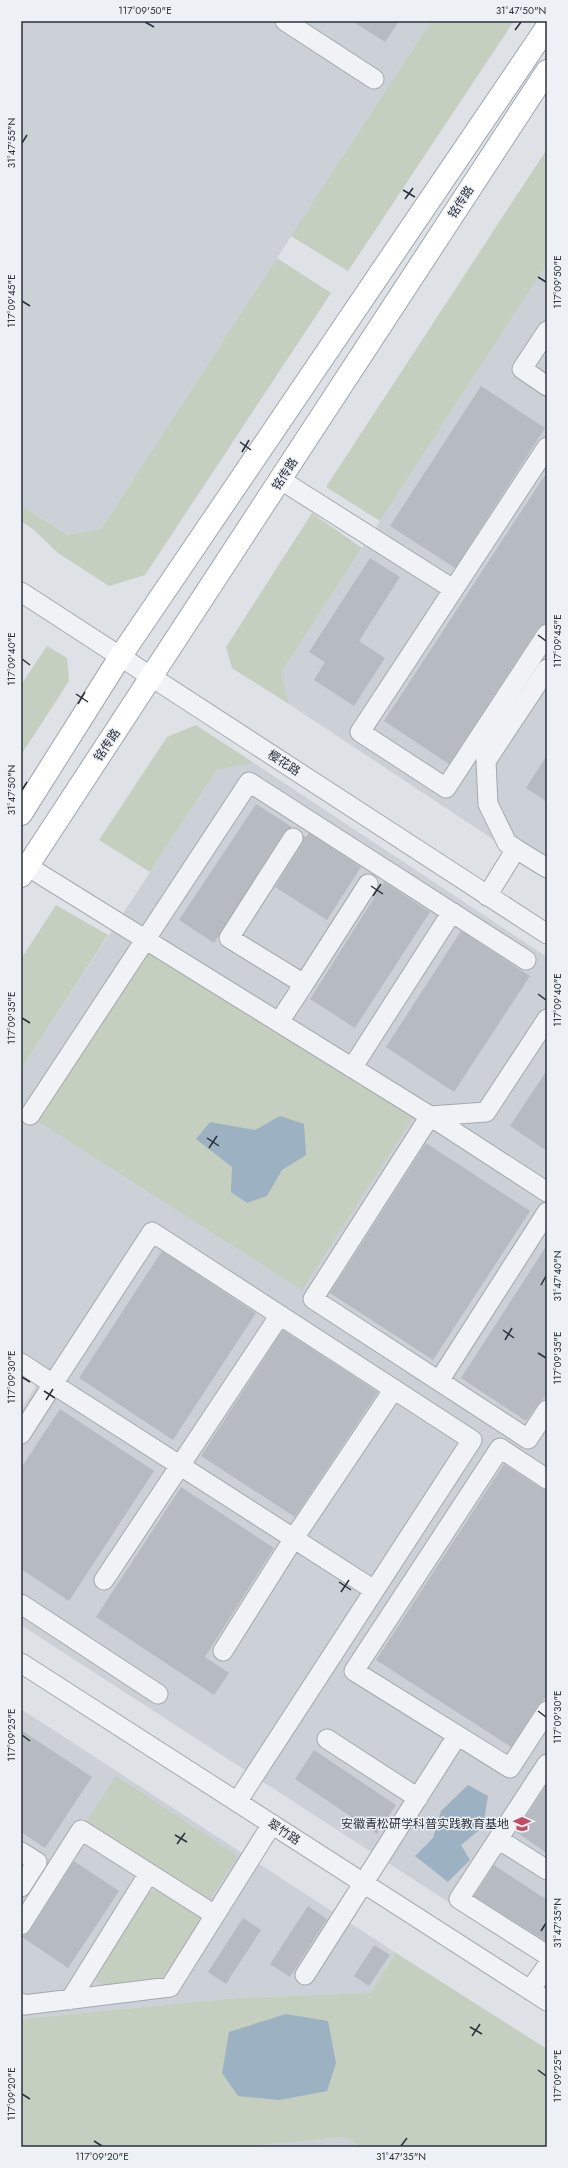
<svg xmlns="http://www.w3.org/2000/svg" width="568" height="2168" font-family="Jost,'Noto Sans SC',sans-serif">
<rect width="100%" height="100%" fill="#dee1e6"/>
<path fill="#ccd1d7" d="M21,21H431L101,529L67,535L21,505Z
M547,264V875L289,704L281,673Z
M254,763L547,957V1966L21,1625V1410L37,1384L21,1374V1069L217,770Z
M21,1709L396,1953L370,1993L236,1998L21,2019Z
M345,2137L361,2147H239L279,2143Z"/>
<path fill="#c4cfc0" d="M431,21H514L348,271L291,236Z
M547,149V264L380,521L326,487Z
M277,258L331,293L145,575L109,586L58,553L34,530L21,521V505L67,535L101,529Z
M312,513L362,548L281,673L289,704L232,668L226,647Z
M47,646L67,658L69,681L21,755V685Z
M196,725L254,763L217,770L150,872L99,840L167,737Z
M56,905L108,935L21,1069V959Z
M148,946L414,1116L302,1290L36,1120Z
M116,1776L238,1856L208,1903L85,1824Z
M159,1889L203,1916L165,1978L106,1986L91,1977L145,1893Z
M396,1953L547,2049V2147H361L345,2137L239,2147H21V2019L236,1998L370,1993Z"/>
<path fill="#9cb1c2" d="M280,1116L304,1124L306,1155L282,1170L267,1196L247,1203L231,1192L232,1167L196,1139L210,1122L255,1130Z
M468,1785L488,1796L483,1827L461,1845L470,1860L448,1882L415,1856L433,1838L441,1811Z
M286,2014L328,2021L336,2063L327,2091L279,2100L238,2096L222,2073L229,2032Z"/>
<path fill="#b6bbc2" d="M352,21H399L385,42Z
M481,386L545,428L455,568L390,526Z
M547,472V623L538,628L449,764L384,721Z
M370,558L400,577L359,641L385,658L354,706L314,680L325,662L309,652Z
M547,755V802L526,788Z
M256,804L292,827L284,832L214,943L179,920Z
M309,833L361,867L327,920L275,887L302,844L303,835L306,837Z
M384,882L430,912L355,1028L310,999Z
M461,931L530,976L454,1092L386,1047Z
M547,1070V1151L510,1126Z
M426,1143L530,1211L433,1360L330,1293Z
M547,1245V1395L538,1404L526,1421L461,1378Z
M162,1251L256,1313L173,1440L79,1378Z
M283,1330L378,1392L295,1517L201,1456Z
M60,1409L154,1471L69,1601L21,1569V1468Z
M504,1464L541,1488L547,1490V1697L538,1705L511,1747L376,1660Z
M181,1487L274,1548L205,1657L229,1673L214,1695L96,1617Z
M21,1730L92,1777L45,1848L21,1832Z
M314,1750L396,1805L377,1834L295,1779Z
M547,1784V1853L516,1832Z
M74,1861L119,1891L68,1968L22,1937L30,1931Z
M494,1865L547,1900V1942L474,1896Z
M308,1906L327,1919L290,1977L270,1964Z
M243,1918L261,1930L226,1984L208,1972Z
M374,1945L390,1955L369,1986L354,1976Z"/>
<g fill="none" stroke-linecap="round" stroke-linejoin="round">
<g stroke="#a4a8af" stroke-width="21">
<path id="minor" d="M285,21L374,79
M547,331L522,369L547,386
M547,447L360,732L446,788L547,634
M281,480L453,589
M21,592L547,934
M516,849L547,868
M27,866L430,1116L547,1192
M487,896L516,849L507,843L488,804L486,761L547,669
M304,984L368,884
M279,1022L304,984L229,938L293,838
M352,1068L452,912
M30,1115L249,782L526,960
M430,1116L313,1299L528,1439L547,1410
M430,1116L486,1112L547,1019
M21,1363L53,1384L152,1232L472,1440L237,1802
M439,1381L547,1212
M21,1434L53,1384L374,1590
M547,1479L500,1448L354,1671L510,1768L547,1711
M104,1580L280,1315
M21,1604L158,1694
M223,1651L294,1538L394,1389
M21,1663L547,2001
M327,1739L418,1798
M547,1764L459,1899L547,1955
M498,1839L547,1870
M21,1852L37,1862L21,1887
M21,1925L81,1830L215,1915
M305,1975L457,1736
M530,1990L547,1966
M70,2000L149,1873
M21,2003L24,2005L170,1987L272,1824"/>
</g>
<g stroke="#9ea6b0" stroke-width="24">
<path id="major" d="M21,814L120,657L547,27
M21,876L547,71"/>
</g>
<use href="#minor" stroke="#f0f2f5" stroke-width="19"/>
<use href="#major" stroke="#fff" stroke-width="22"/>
</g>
<path fill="none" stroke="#29303b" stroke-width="1.5" d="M145,22L154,27M515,30L521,22M22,143L27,135M403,190L415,197M405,199L413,188M538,277L546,282M22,301L30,306M240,442L251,450M242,452L249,440M538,635L546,641M22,659L30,665M76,694L88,702M78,704L85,692M22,790L27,782M371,886L383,894M373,896L381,884M538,994L546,1000M22,1018L30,1023M207,1138L219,1146M209,1148L217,1136M541,1285L546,1276M503,1330L514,1338M505,1340L512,1328M538,1353L546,1358M22,1377L30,1382M44,1391L55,1398M46,1400L53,1389M339,1582L351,1590M341,1592L349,1580M538,1711L546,1717M22,1735L30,1741M175,1835L187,1842M177,1844L185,1833M541,1931L546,1923M470,2027L482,2034M472,2036L480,2024M538,2070L546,2076M22,2094L30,2099M94,2141L102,2146M401,2146L407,2138"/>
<defs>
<g id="school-bare" transform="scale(1.38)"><path d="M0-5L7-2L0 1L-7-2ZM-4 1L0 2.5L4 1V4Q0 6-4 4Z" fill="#bf4e65" stroke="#edf0f4" stroke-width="2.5" paint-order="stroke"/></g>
</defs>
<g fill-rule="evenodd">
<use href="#school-bare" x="522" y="1824"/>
</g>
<g text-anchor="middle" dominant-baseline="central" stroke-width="3" stroke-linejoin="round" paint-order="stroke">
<g font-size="12" fill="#29303b" stroke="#edf0f4">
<text transform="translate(461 202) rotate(-57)">铭传路</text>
<text transform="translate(285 474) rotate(-57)">铭传路</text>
<text transform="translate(107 745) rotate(-56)">铭传路</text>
<text transform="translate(284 763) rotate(33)">樱花路</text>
<text transform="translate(284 1832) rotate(33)">翠竹路</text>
</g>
<g font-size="12" fill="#29303b" stroke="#edf0f4" text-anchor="end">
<text x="509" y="1824">安徽青松研学科普实践教育基地</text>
</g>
</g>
<rect width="568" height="2168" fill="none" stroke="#edf0f4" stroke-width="44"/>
<rect x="22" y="22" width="524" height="2124" fill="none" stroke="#29303b" stroke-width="1.5"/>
<g font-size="10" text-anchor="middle" fill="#29303b">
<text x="145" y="14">117°09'50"E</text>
<text x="521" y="14">31°47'50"N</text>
<text transform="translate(11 143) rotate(-90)" y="4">31°47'55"N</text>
<text transform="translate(557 282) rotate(-90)" y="4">117°09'50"E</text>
<text transform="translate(11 301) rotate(-90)" y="4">117°09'45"E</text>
<text transform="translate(557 641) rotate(-90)" y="4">117°09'45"E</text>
<text transform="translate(11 659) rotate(-90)" y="4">117°09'40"E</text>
<text transform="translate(11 790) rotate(-90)" y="4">31°47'50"N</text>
<text transform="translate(557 1000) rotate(-90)" y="4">117°09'40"E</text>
<text transform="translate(11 1018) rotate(-90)" y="4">117°09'35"E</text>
<text transform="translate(557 1276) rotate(-90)" y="4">31°47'40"N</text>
<text transform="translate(557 1358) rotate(-90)" y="4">117°09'35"E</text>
<text transform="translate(11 1377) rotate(-90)" y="4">117°09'30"E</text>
<text transform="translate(557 1717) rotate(-90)" y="4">117°09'30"E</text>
<text transform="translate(11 1735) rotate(-90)" y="4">117°09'25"E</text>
<text transform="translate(557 1923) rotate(-90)" y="4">31°47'35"N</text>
<text transform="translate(557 2076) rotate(-90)" y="4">117°09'25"E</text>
<text transform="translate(11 2094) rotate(-90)" y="4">117°09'20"E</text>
<text x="102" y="2160">117°09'20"E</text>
<text x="401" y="2160">31°47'35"N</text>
</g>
</svg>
